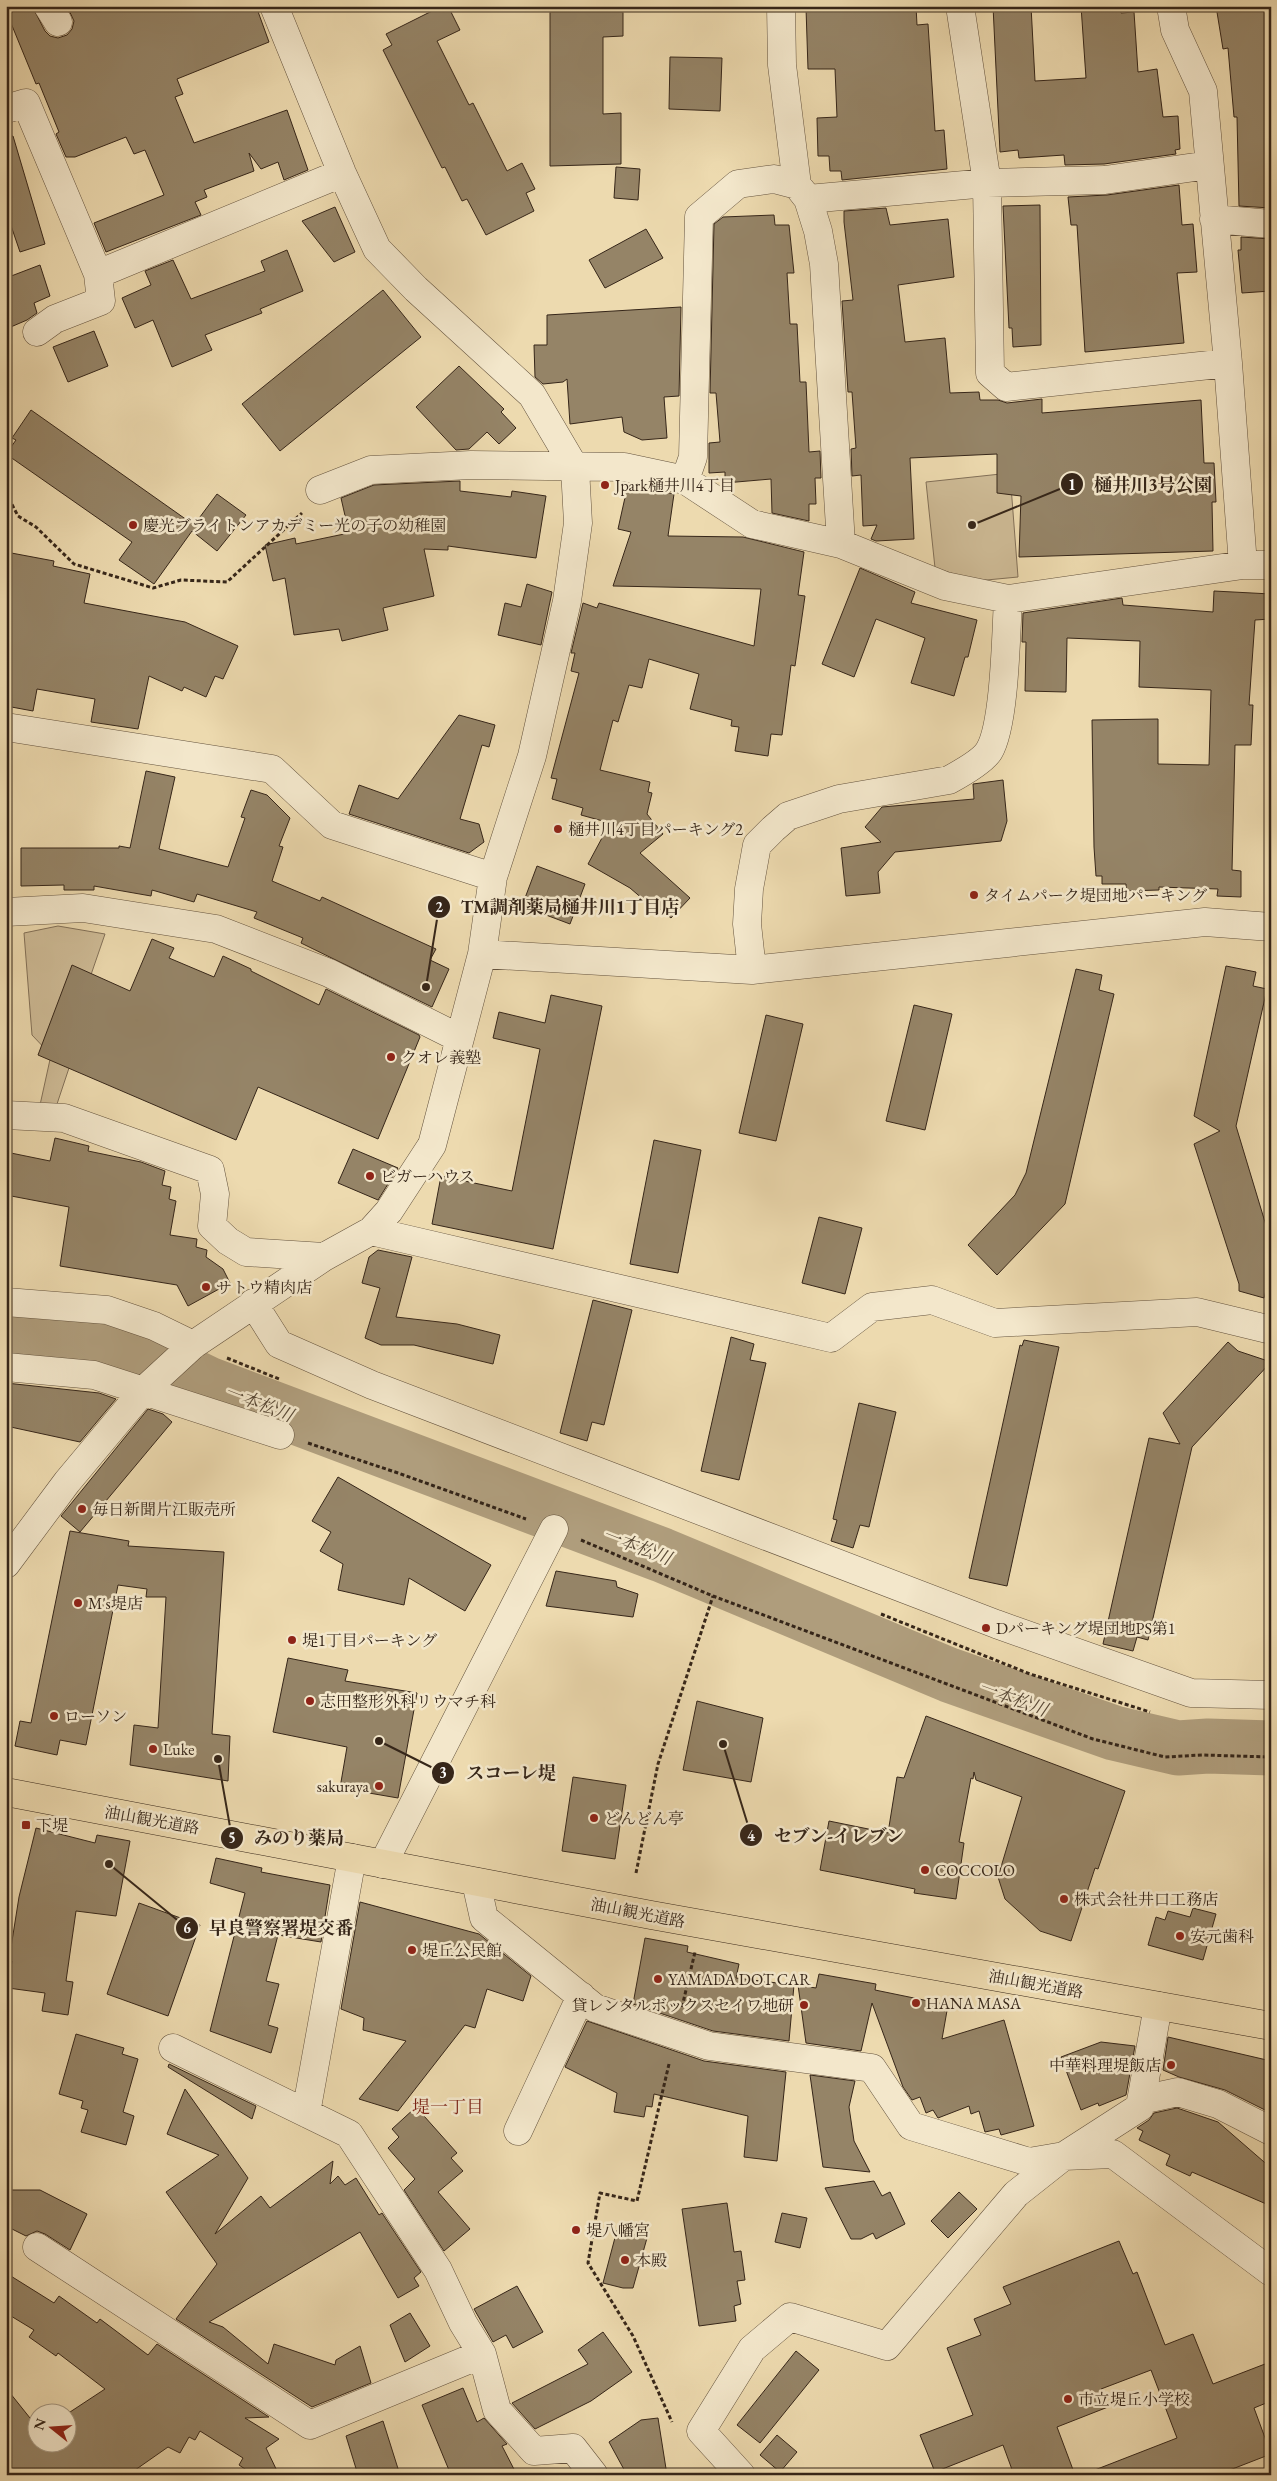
<svg xmlns="http://www.w3.org/2000/svg" width="1277" height="2481" font-family="'EB Garamond','Noto Serif JP',serif">
<rect width="100%" height="100%" fill="#eddaaf"/>
<filter id="stains"><feTurbulence type="fractalNoise" baseFrequency=".004" numOctaves="4"/><feColorMatrix values="0 0 0 0 .2 0 0 0 0 .09 0 0 0 0 .02 0 0 0 .5 -.17"/></filter>
<radialGradient id="worn" r=".72"><stop offset=".6" stop-color="#630" stop-opacity="0"/><stop offset="1" stop-color="#630" stop-opacity=".3"/></radialGradient>
<path fill="#cebb96" stroke="#827058" d="M1010,473L1018,577L976,581L935,568L926,482Z
M58,926L105,934L74,1024L78,1041L55,1110L40,1105L51,1055L32,1035L24,933Z"/>
<g fill="none" stroke-linecap="round" stroke-linejoin="round">
<path stroke="#af9d7c" stroke-width="55" d="M6,1334L43,1331L148,1355L208,1384L662,1555L949,1675L1114,1733L1178,1748L1208,1746L1271,1748"/>
</g>
<path fill="#958467" stroke="#362619" d="M6,6H32L45,31L50,36L58,38L67,35L72,29L74,21L67,6H256L269,42L177,79L183,94L175,97L194,143L287,110L308,170L284,180L278,162L261,169L249,153L254,171L204,190L207,197L195,202L201,215L106,252L94,223L164,195L145,150L134,154L126,137L75,157H66L56,134L59,132L39,83L36,84L6,11Z
M442,6H448L460,30L437,41L469,105L473,103L507,171L522,163L535,189L526,193L534,211L486,235L467,199L462,201L445,167L442,168L383,50L392,45L386,34Z
M883,6H916L917,25L928,24L935,131L944,130L947,169L842,180L841,171H830L829,156H818L817,118L837,117L835,69H808L806,8L883,10Z
M993,6H1031L1035,81L1086,78L1081,6H1120L1121,13L1134,12L1138,72L1157,69L1163,117L1178,116L1180,149L1175,150L1176,154L1104,164L1065,165L1064,155L1019,158L1018,150L1000,152Z
M1216,6H1271V208L1239,206L1237,117H1234L1228,48L1223,49Z
M550,12H623V36L603,37V114L621,113V164L550,166Z
M670,57L722,58L720,111L669,109Z
M13,136L45,244L20,252L6,211V137Z
M616,167L640,169L638,200L614,198Z
M1179,185L1182,225L1193,224L1197,272L1177,273L1184,343L1085,352L1077,225H1071L1068,197L1107,195Z
M1040,205L1041,345L1013,347L1012,328H1009L1003,206Z
M335,207L355,252L334,262L302,221Z
M886,208L890,225L948,219L954,277L898,285L905,342L945,338L950,393L979,392L980,400H998L1007,403L1042,399V413L1201,400L1204,463H1214L1216,502H1212L1213,551L1019,557L1021,496L997,493V454L910,458L914,539L876,541L871,539L877,525L863,526L861,475L852,476L851,449L856,448L852,392H848L842,301L853,300L844,222V211Z
M774,215L775,225H789L794,273H787L790,324H797L800,382H806L809,452L820,451L821,478H815L816,504H809V521L772,513L771,479L725,483V472L709,473V443L720,442L716,393H710L714,224L723,217Z
M646,229L663,258L605,288L589,260Z
M1241,237L1271,239V291L1242,293L1238,250H1241Z
M287,250L303,291L260,309L262,313L205,335L212,350L172,367L153,320L135,328L122,298L151,285L145,271L173,260L191,299L265,271L261,261Z
M40,265L50,296L34,303L37,313L27,320L6,329V278Z
M383,290L421,337L280,451L242,404Z
M681,307L679,396L664,397L667,438L642,440L624,432L622,417L570,424L567,379L563,382L543,384L535,377L534,345H547V315Z
M94,331L108,366L68,382L53,347Z
M459,366L504,409L501,412L516,428L499,444L487,432L469,449L456,450L416,407Z
M31,410L194,525L217,494L246,515L217,551L192,531L154,584L119,560L132,542L6,454L16,440L12,438Z
M460,481V491L511,497L512,491L546,496L536,558L448,546V550L424,549L434,596L383,608L388,630L342,641L339,629L294,635L285,578L273,581L265,545L295,538L296,544L349,533L341,498L374,485Z
M628,484L674,494L668,536L743,537L804,552L798,595L805,596L795,666L791,665L782,735L771,734L768,756L735,751L739,727L731,726L732,720L690,709L699,674L649,659L642,688L629,685L618,722L613,720L600,770L650,782L648,792L652,793L647,814L663,834L640,853L690,898L671,918L660,909L658,912L630,888L588,864L610,823L581,815L583,808L552,799L557,779L551,778L579,673L571,671L575,653H571L583,603L597,608L599,603L754,646L761,589L613,586L631,532L618,529Z
M6,552L54,561L53,566L90,574L84,603L185,622L238,646L223,679L215,676L206,697L184,687L182,691L149,676L138,729L91,722L95,699L37,689L33,711L6,706Z
M860,568L915,592L911,603L977,620L968,657H965L954,696L911,683L925,638L876,619L854,677L822,664Z
M527,584L552,592L541,645L498,635L505,603L521,607Z
M1214,591L1271,594V619L1255,620L1249,705H1253L1251,745H1235L1232,870L1241,871V897L1217,896L1218,889L1159,887V890L1126,891V884H1102V876H1096L1094,847L1092,720L1158,719V764L1209,765L1211,690L1139,687L1140,641L1067,638L1066,692L1025,691L1026,642H1022L1023,613L1122,598L1123,605L1213,612Z
M459,715L495,725L489,747L482,745L460,819L479,824L484,842L469,853L349,814L359,785L398,799Z
M146,771L175,777L159,849L224,866L228,867L245,818L241,817L251,790L267,795L290,818L279,846L283,847L272,881L320,901L322,897L436,949L430,960L449,969L432,1007L301,943L303,938L254,918L257,912L197,894L194,902L152,890L151,896L94,886V890H64V885L21,886V848H119V846L130,848Z
M1003,780L1007,821L1001,841L895,852L878,872L880,893L846,896L841,848L881,842L865,827L882,807L974,799L973,784Z
M537,866L585,884L570,924L522,906Z
M152,939L174,948L169,958L214,977L223,956L251,969V971L319,1005L326,989L419,1035L420,1037L378,1139L258,1087L236,1140L38,1055L72,965L130,991Z
M1226,966L1256,972L1253,986L1267,989L1236,1126L1271,1242V1271L1264,1298L1239,1291V1284L1194,1144L1220,1131L1194,1116Z
M1076,969L1102,975L1099,990L1114,994L1065,1204L997,1275L968,1245L1015,1195L1026,1173Z
M551,995L602,1006L553,1249L432,1224L441,1176L512,1191L540,1049L493,1038L499,1012L545,1023Z
M914,1005L952,1014L925,1130L886,1121Z
M766,1015L803,1024L776,1141L739,1133Z
M55,1138L89,1146L88,1151L141,1162L165,1171L162,1185L171,1187L169,1199L176,1201L170,1235L197,1239L196,1247L207,1250L206,1257L223,1269L230,1283L188,1306L177,1285L60,1266L69,1207L6,1195V1152L50,1161Z
M654,1140L701,1150L678,1273L630,1264Z
M353,1149L398,1168L378,1200L338,1183Z
M819,1217L862,1228L845,1294L802,1283Z
M378,1250L412,1257L396,1317L457,1324L500,1335L493,1364L414,1345H381L365,1338L380,1288L362,1283L369,1257Z
M593,1300L632,1310L604,1425L592,1422L587,1441L560,1433Z
M731,1337L754,1344L750,1360L766,1363L739,1480L701,1471Z
M1024,1340L1059,1347L1007,1586L969,1578L1020,1345L1022,1346Z
M1228,1342L1238,1351L1271,1362L1192,1447L1148,1640L1137,1637L1133,1651L1103,1644L1149,1438L1180,1444L1163,1413Z
M6,1383L99,1393L116,1399L80,1442L6,1426Z
M859,1403L896,1412L869,1527L860,1525L853,1548L831,1541L837,1520L833,1519Z
M148,1409L163,1414L172,1422L80,1532L61,1516Z
M338,1477L491,1565L465,1611L409,1578L404,1605L338,1590L343,1564L320,1551L331,1532L312,1521Z
M70,1531L129,1541L128,1546L224,1552L212,1734L230,1736L228,1781L130,1765L134,1725L158,1728L166,1597H146L147,1589L118,1585L86,1745L60,1740L57,1755L15,1746L20,1721L31,1723Z
M556,1571L616,1581L617,1587L638,1594L633,1617L546,1606Z
M288,1658L348,1670L345,1681L417,1693L398,1798L340,1788L347,1747L273,1732Z
M697,1701L763,1718L751,1782L683,1770Z
M926,1716L1125,1791L1098,1869L1095,1868L1071,1941L1040,1931L1005,1899L998,1877L1022,1797L976,1780L974,1772L973,1779L971,1778L959,1842L964,1843L956,1899L914,1893L915,1889L820,1870L829,1821L888,1833L897,1777L904,1778Z
M573,1777L626,1785L615,1859L562,1851Z
M36,1828L95,1843L97,1835L130,1841L116,1916L76,1911L66,1981L73,1982L68,2015L42,2011L45,1993L8,1988L12,1961L9,1960L19,1897Z
M216,1858L262,1868L261,1872L330,1885L321,1942L278,1935L266,1981L279,1984L268,2025L278,2028L271,2053L210,2031L245,1893L210,1883Z
M360,1902L479,1934L531,1976L523,2001L487,1989L475,2028L465,2025L398,2111L359,2099L406,2041L363,2030L364,2018L341,2009Z
M139,1903L200,1925L168,2016L107,1994Z
M1193,1908L1216,1914L1203,1960L1148,1945L1156,1917L1165,1920L1168,1911L1190,1917Z
M645,1938L688,1946L687,1952L739,1964L736,1978L794,1985L789,2041L713,2031L633,2004Z
M819,1974L876,1984L875,1990L948,2005L942,2039L1004,2020L1034,2126L1001,2135L999,2129L985,2132L979,2111L971,2114L969,2106L938,2118L933,2110L926,2113L920,2097L912,2100L903,2087L872,2003L861,2051L806,2043L798,1985L816,1988Z
M587,2021L704,2061L786,2072L777,2161L744,2157L748,2116L654,2094L652,2107L646,2106L644,2117L614,2112L617,2093L565,2067Z
M76,2034L124,2048L122,2054L138,2059L123,2112L134,2116L126,2145L81,2132L88,2110L81,2108L83,2101L59,2094Z
M1168,2037L1271,2061V2113L1225,2090L1179,2077L1163,2070Z
M1101,2042L1135,2046L1126,2095L1099,2106L1098,2103L1081,2110L1061,2057Z
M169,2064L256,2106L252,2119L168,2067Z
M810,2075L855,2081L849,2107L854,2141L870,2172L823,2167Z
M185,2089L248,2178L215,2234L261,2196L270,2208L333,2161L330,2184L338,2176L345,2185L356,2178L379,2215L382,2213L421,2272L414,2278L419,2286L398,2298L360,2232L209,2322L223,2327L268,2364L274,2344L335,2365L336,2360L360,2346L371,2383L312,2407L176,2319L217,2264L166,2192L219,2155L167,2134Z
M416,2107L457,2153L451,2158L463,2171L438,2192L470,2229L444,2251L404,2190L415,2179L388,2148L399,2137L392,2129Z
M1177,2108L1218,2122L1271,2168V2206L1192,2172L1190,2176L1166,2165L1170,2155L1139,2140L1143,2131L1137,2128L1149,2120L1154,2113Z
M874,2181L882,2196L890,2192L905,2224L876,2239L873,2233L861,2239H851L825,2188Z
M6,2190H40L87,2214L70,2250L45,2234L37,2231L26,2236L6,2226Z
M959,2192L977,2209L948,2238L931,2221Z
M727,2203L734,2252L741,2251L745,2280L737,2281L741,2304L734,2306L736,2321L699,2326L682,2209Z
M782,2213L807,2218L800,2248L775,2242Z
M617,2230L647,2238L633,2288H623L603,2283Z
M1119,2241L1133,2274L1137,2272L1165,2345L1193,2334L1213,2384L1265,2364L1271,2378V2401L1254,2408L1271,2454L1217,2475H1087V2473L1177,2438L1151,2370L1101,2389L1108,2407L1057,2427L1075,2475H1014L1003,2445L935,2472L920,2435L973,2415L947,2348L981,2335L974,2319L1011,2304L1003,2287Z
M6,2273L54,2303L59,2296L97,2323L100,2319L148,2355L157,2344L269,2417L245,2418L279,2439L266,2448L279,2475H254L239,2465L243,2458L200,2431L195,2440L189,2437L180,2453L168,2447L128,2475H6V2388L38,2428V2444H68L67,2414L105,2389L58,2353L56,2356L29,2337L34,2330L6,2313Z
M517,2286L543,2332L513,2348L506,2335L493,2342L474,2309Z
M410,2313L430,2346L405,2362L390,2325Z
M603,2332L632,2372L591,2401L535,2429L512,2403L588,2364L578,2350Z
M796,2351L819,2370L760,2443L737,2425Z
M463,2388L477,2422L484,2418L507,2444L502,2446L517,2475H451L422,2405Z
M658,2418L667,2475H627L609,2442L641,2420Z
M383,2421L400,2475H358L346,2436Z
M777,2435L797,2452L780,2472L760,2455Z"/>
<g fill="none" stroke-linecap="round" stroke-linejoin="round">
<g stroke="#64533e" stroke-width="29">
<path id="minor" d="M48,6L58,22
M781,6L782,65L797,185
M960,6L987,183L990,373L1006,387L1228,363
M1171,6L1175,30L1203,91L1228,363L1243,565
M6,109L26,103L98,274L342,173
M808,199L987,183L1105,180L1209,165
M1214,219L1271,224
M37,332L55,319L101,301L98,274
M685,480L693,457L699,217L738,184L774,179L797,185L808,199L818,231L824,264L841,544
M320,490L371,470L471,465L624,467L685,480L752,524L841,544L945,586L1008,599L1243,565H1271
M6,727L272,769L332,825L493,877
M6,912L83,908L216,929L329,973L459,1038
M482,954L752,970L1205,922L1271,927
M752,970L747,924L749,889L757,845L773,829L788,816L839,799L949,780C960,774 983,761 989,751C1005,725 1006,633 1008,599
M6,1115L64,1118L210,1170L215,1194L212,1226L228,1241L246,1252L324,1257
M371,1231L831,1338L872,1307L932,1300L995,1323L1197,1312L1271,1330
M6,1302L107,1310L154,1326L193,1345
M253,1303L279,1344L372,1385L996,1624L1191,1693L1271,1695
M6,1367L94,1375L280,1435
M6,1564L67,1482L143,1391L193,1345L324,1257L371,1231L389,1211L432,1145L482,954L493,877L532,756L567,601L578,523L575,468L532,395L416,289L377,249L342,173L274,6
M383,1864L554,1529
M476,1882L484,1918L595,2008L709,2046L872,2068L911,2126L1029,2162L1064,2156L1140,2107L1158,2006
M173,2048L349,2134L438,2270L463,2323L482,2354L497,2410L534,2451L573,2448L594,2475
M1141,2100L1178,2092L1218,2104L1271,2131
M306,2113L352,1858
M518,2131L581,1996
M37,2247L310,2425L482,2354
M741,2475L701,2431L752,2349L790,2317L887,2346L1016,2194L1064,2156L1113,2154L1271,2272"/>
</g>
<g stroke="#362619" stroke-width="29">
<path id="major" d="M6,1792L651,1915L1271,2026"/>
</g>
<path stroke="#362619" stroke-width="3" stroke-dasharray="4 2.5" stroke-linecap="butt" d="M6,493L18,516L36,527L74,564L153,588L181,580L227,582L302,513
M227,1358L279,1379
M308,1443L398,1473L526,1519
M581,1540L713,1596L1093,1739L1165,1757L1202,1755L1271,1757
M881,1614L1030,1674L1150,1712
M636,1873L658,1764L713,1596
M682,2007L695,1952
M669,2064L637,2201L600,2193L588,2263L633,2336L672,2422"/>
<use href="#minor" stroke="#f3e7cb" stroke-width="28"/>
<use href="#major" stroke="#eddaaf" stroke-width="28"/>
</g>
<g fill="#8f2418" stroke="#f3e7cb" stroke-width="2">
<circle cx="605" cy="485" r="5"/>
<circle cx="133" cy="525" r="5"/>
<circle cx="558" cy="829" r="5"/>
<circle cx="974" cy="895" r="5"/>
<circle cx="391" cy="1057" r="5"/>
<circle cx="370" cy="1176" r="5"/>
<circle cx="206" cy="1287" r="5"/>
<circle cx="82" cy="1509" r="5"/>
<circle cx="78" cy="1603" r="5"/>
<circle cx="986" cy="1628" r="5"/>
<circle cx="292" cy="1640" r="5"/>
<circle cx="310" cy="1701" r="5"/>
<circle cx="54" cy="1716" r="5"/>
<circle cx="153" cy="1749" r="5"/>
<circle cx="379" cy="1786" r="5"/>
<circle cx="594" cy="1818" r="5"/>
<rect x="21" y="1820" width="10" height="10" rx="2.5"/>
<circle cx="925" cy="1870" r="5"/>
<circle cx="1064" cy="1899" r="5"/>
<circle cx="1180" cy="1936" r="5"/>
<circle cx="412" cy="1950" r="5"/>
<circle cx="658" cy="1979" r="5"/>
<circle cx="916" cy="2003" r="5"/>
<circle cx="804" cy="2005" r="5"/>
<circle cx="1171" cy="2065" r="5"/>
<circle cx="576" cy="2230" r="5"/>
<circle cx="625" cy="2260" r="5"/>
<circle cx="1068" cy="2399" r="5"/>
</g>
<g text-anchor="middle" dominant-baseline="central" stroke-width="5" stroke-linejoin="round" paint-order="stroke">
<g font-size="16" fill="#362619" stroke="#f3e7cb" text-anchor="start">
<text x="615" y="485">Jpark樋井川4丁目</text>
<text x="143" y="525">慶光ブライトンアカデミー光の子の幼稚園</text>
<text x="568" y="829">樋井川4丁目パーキング2</text>
<text x="984" y="895">タイムパーク堤団地パーキング</text>
<text x="401" y="1057">クオレ義塾</text>
<text x="380" y="1176">ビガーハウス</text>
<text x="216" y="1287">サトウ精肉店</text>
<text x="92" y="1509">毎日新聞片江販売所</text>
<text x="88" y="1603">M's堤店</text>
<text x="996" y="1628">Dパーキング堤団地PS第1</text>
<text x="302" y="1640">堤1丁目パーキング</text>
<text x="320" y="1701">志田整形外科リウマチ科</text>
<text x="64" y="1716">ローソン</text>
<text x="163" y="1749">Luke</text>
<text x="369" y="1786" text-anchor="end">sakuraya</text>
<text x="604" y="1818">どんどん亭</text>
<text x="36" y="1825">下堤</text>
<text x="935" y="1870">COCCOLO</text>
<text x="1074" y="1899">株式会社井口工務店</text>
<text x="1190" y="1936">安元歯科</text>
<text x="422" y="1950">堤丘公民館</text>
<text x="668" y="1979">YAMADA DOT CAR</text>
<text x="926" y="2003">HANA MASA</text>
<text x="794" y="2005" text-anchor="end">貸レンタルボックスセイワ地研</text>
<text x="1161" y="2065" text-anchor="end">中華料理堤飯店</text>
<text x="586" y="2230">堤八幡宮</text>
<text x="635" y="2260">本殿</text>
<text x="1078" y="2399">市立堤丘小学校</text>
</g>
<g font-size="16" fill="#362619" stroke="#f3e7cb">
<text transform="translate(152 1820) rotate(10)">油山観光道路</text>
<text transform="translate(638 1913) rotate(11)">油山観光道路</text>
<text transform="translate(1036 1984) rotate(10)">油山観光道路</text>
</g>
<g font-size="18" font-style="italic" fill="#5a4a37" stroke="#f3e7cb">
<text transform="translate(259 1403) rotate(21)">一本松川</text>
<text transform="translate(637 1546) rotate(21)">一本松川</text>
<text transform="translate(1013 1698) rotate(20)">一本松川</text>
</g>
<g font-size="18" fill="#7a1f14" stroke="#f3e7cb">
<text x="448" y="2106">堤一丁目</text>
</g>
</g>
<path fill="none" stroke="#362619" stroke-width="2" d="M972 525L1072 484M426 987L439 907M379 1741L443 1773M723 1744L751 1835M218 1759L232 1838M109 1864L187 1928"/>
<g fill="#362619" stroke="#f3e7cb" stroke-width="2">
<circle cx="972" cy="525" r="5"/>
<circle cx="426" cy="987" r="5"/>
<circle cx="379" cy="1741" r="5"/>
<circle cx="723" cy="1744" r="5"/>
<circle cx="218" cy="1759" r="5"/>
<circle cx="109" cy="1864" r="5"/>
<circle cx="1072" cy="484" r="12"/>
<circle cx="439" cy="907" r="12"/>
<circle cx="443" cy="1773" r="12"/>
<circle cx="751" cy="1835" r="12"/>
<circle cx="232" cy="1838" r="12"/>
<circle cx="187" cy="1928" r="12"/>
</g>
<g font-size="15" text-anchor="middle" font-weight="bold" fill="#fff">
<text x="1072" y="490">1</text>
<text x="439" y="912">2</text>
<text x="443" y="1778">3</text>
<text x="751" y="1841">4</text>
<text x="232" y="1843">5</text>
<text x="187" y="1933">6</text>
</g>
<g font-size="18" text-anchor="middle" font-weight="bold" fill="#362619" stroke="#f3e7cb" stroke-width="5" stroke-linejoin="round" paint-order="stroke">
<text x="1153" y="491">樋井川3号公園</text>
<text x="570" y="913">TM調剤薬局樋井川1丁目店</text>
<text x="511" y="1779">スコーレ堤</text>
<text x="839" y="1842">セブン-イレブン</text>
<text x="299" y="1844">みのり薬局</text>
<text x="281" y="1934">早良警察署堤交番</text>
</g>
<rect width="1277" height="2481" fill="none" stroke="#eddaaf" stroke-width="25"/>
<rect x="8" y="8" width="1262" height="2466" fill="none" stroke="#362619" stroke-width="2.5"/>
<rect x="12" y="12" width="1252" height="2456" fill="none" stroke="#362619"/>
<g transform="translate(52 2428) rotate(287)"><circle r="24" fill="#f3e7cb" stroke="#a79a84"/>
<path d="M0-4L9 19L0 12L-9 19Z" fill="#8f2418"/>
<text y="-8" font-size="14" font-weight="bold" text-anchor="middle" fill="#362619">N</text>
</g>
<rect width="100%" height="100%" filter="url(#stains)"/>
<rect width="100%" height="100%" fill="url(#worn)"/>
</svg>
